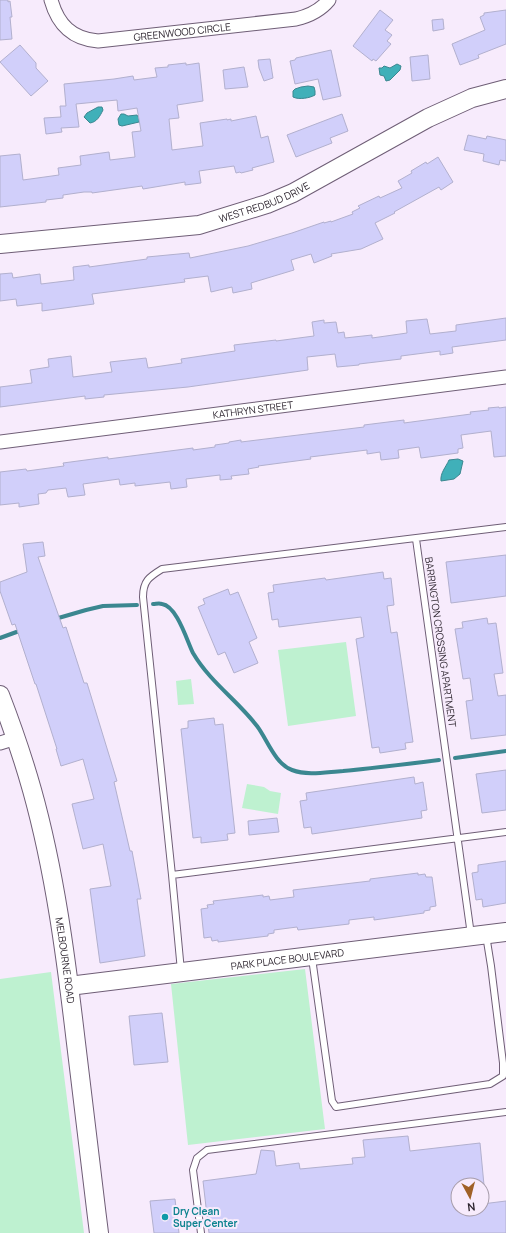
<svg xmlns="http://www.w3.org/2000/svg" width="506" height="1233" font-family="Manrope,sans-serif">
<rect width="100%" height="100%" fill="#f7ebfc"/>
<path fill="#bef1d0" d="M346,642L356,716L288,726L278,650Z
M191,679L194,704L178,705L176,681Z
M247,784L264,787L270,791L281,793L278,814L242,808Z
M305,969L325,1129L188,1145L171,984Z
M51,972L84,1233H0V979Z"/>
<path fill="#40b0b9" stroke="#3b8790" d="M397,64L401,66L400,70L390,80L386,81L384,76L380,75L379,68H382L384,66L390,68Z
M308,86L314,87L315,91V95C310,98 299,100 293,97V91L295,89L301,87Z
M98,107H102L103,110C100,116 97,122 90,123L84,117L87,113Z
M121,114H124L128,116L137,115L139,118V122L122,126L119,125L118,119Z
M458,459L463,461L460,474L454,479L441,481C440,473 446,467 449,460Z"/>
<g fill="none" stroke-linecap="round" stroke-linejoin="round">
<path stroke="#3b8790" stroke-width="4" d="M153,604C156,604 159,603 162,604C177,606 187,641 193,653C210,682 237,700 257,726C267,739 275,764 292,770C308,776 326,772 343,771C375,768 407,764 439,760
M55,619L86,610L103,606L137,605
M0,638L22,630
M455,758L506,751"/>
</g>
<path fill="#d1cffa" stroke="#b2b0ce" d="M0,0H8V2L10,1L12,17H10L12,39L0,40Z
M380,10L393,20L385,30L392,35L387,41L391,44L376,61L373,59L372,61L353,46Z
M506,10V44L478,55L479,58L460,65L452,44L485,30L480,17L484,15V13Z
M443,19L444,29L433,31L432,20Z
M20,45L36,63V68L48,81L31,96L0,62Z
M331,50L341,96L323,100L318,79L295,84L290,61L295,60L296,58Z
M428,55L430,79L412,81L410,57Z
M270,59L273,78L264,81L259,68L258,60Z
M186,63V65L199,63L203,101L177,105L179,118L169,119L172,150L203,146L200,123L227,119V120L231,119V121L256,116L261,138L268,136L274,162L252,168L253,170L241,173L240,172L236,173L234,166L199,171L201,183L185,185V182L143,189L142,186L92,193V192H84L63,195V198L46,200V202L0,207V156L20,154L23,180L59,175L58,168L81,165L80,156L109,152L110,160L135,157L132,132L141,131L137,108L118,111L117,100L76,104L79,127L61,128L62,132L46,134L44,118L61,117L60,106H66L64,84L114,79L133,76L134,80L157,77L155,68L168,67V65Z
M244,67L248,87L225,89L223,70Z
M342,114L348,131L330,138L332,143L296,157L287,135Z
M468,135L486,139L487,136L506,140V161L500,160L499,165L483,161L484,154L464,150Z
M438,157L453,182L441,190L439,187L394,212L395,213L375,223L383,239L361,249L331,254L332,256L314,263L311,254L291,260L294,270L251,283L252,289L233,293L232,287L211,292L208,276L184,279L185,282L92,294L94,304L42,311V303L17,306L16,299L0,301V274L12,273L13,278L40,274L41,284L74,280L73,267L89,265V267L147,259V257L189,253L190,258L248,246L292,233L324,222V223L331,221V222L353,214L352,212L360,208L358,206L379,196L380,198L402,188L398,181L412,173L411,171L426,162L427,164Z
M506,318V340L452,347L453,353L440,355V351L401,356V359L359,364V365L337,367L335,354L307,357L308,370L188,387L104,395V397L85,399V396L0,407V387L32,383L30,370L49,367L48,359L71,356L73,377L112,372L110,362L146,358L148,368L182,363L181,359L235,351L234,345L276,340V341L314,336L312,322L324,320V323L336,322L338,333L344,332L345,338L372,335V338L407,333L406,321L427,319L430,334L456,331V325Z
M499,407V408L506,407V456L494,457L491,431L461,435L463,448L458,449V453L421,458L419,447L398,450L399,458L381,460L380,452L367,454V450L310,457L311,459L258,466L259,467L248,469L249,474L231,476L232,479L220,480V475L186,479L187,487L171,489L170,482L135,486V483L120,485L119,479L83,484L85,495L68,497L66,488L48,490L46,493L38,494L39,504L19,507V503L0,505V472L26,469L27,471L64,466L63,463L108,457V459L193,448V450L215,447V445L229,443V442L241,440V442L364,427V425L404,420V423L471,414L470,412L489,410L488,408Z
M43,542L45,556L38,557L63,628L66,627L84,683H87L117,781L114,782L130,851H132L141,899H137L145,956L100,963L90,889L111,886L103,844L83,849L72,804L94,799L83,759L61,766L56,749H57L36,684H35L15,624L12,625L0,591V582L27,572L23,544Z
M506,555V596L451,603L446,562Z
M383,572L384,579L391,578L394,605L387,606L391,633L397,632L413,742L405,743L406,749L380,753L379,747L372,748L356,639L364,637L361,617L279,627L278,619L272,620L268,593L274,592L273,585L325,578L326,580Z
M228,589L230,595L238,592L257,638L249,642L258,663L234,673L225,652L218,655L198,607L205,604L203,599Z
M487,618L488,624L496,623L503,673L494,674L498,696L506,695V735L471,739L466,701L473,700L470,678L463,679L455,629L463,628L462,622Z
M214,718L215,725L223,724L235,833L227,834L228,840L201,843V837L193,838L181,729L188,728V721Z
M506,770V810L482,813L476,774Z
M414,777L415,784L423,782L427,810L421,811L422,818L312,834L311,827L304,828L300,801L307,800L306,793Z
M277,818L279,832L249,835L248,821Z
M506,861V903L483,907L482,899L476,900L472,873L478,872V865Z
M418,873V875L425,874L426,877H432L436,906L430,907V910L424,911V913L374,920V917L349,920V924L298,930L297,927L274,930V933L268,934V936L218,942V940L212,941L211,937L204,938L201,909L208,908L207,905L214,904L213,901L263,895V897L269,896L270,900L294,897L293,890L370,881V879Z
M162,1013L168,1062L134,1065L129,1016Z
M408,1136L410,1151L480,1143L484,1185H458V1209H482V1204L506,1201V1233H209L203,1181L256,1174L261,1150L274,1151L276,1166L299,1163L300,1169L353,1164L352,1158L365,1157L363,1140Z
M175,1199L179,1233H154L150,1201Z"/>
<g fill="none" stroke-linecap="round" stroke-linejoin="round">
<g stroke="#6f5e76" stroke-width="8">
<path id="lane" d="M416,539L471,935
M172,875L506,832
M312,958L332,1101L336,1107L490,1084L503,1076V1063L491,966L486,935
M181,971L172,875L143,597C143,581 149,577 162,569L506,527
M201,1233L193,1170L197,1158L207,1150L506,1112"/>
</g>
<g stroke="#6f5e76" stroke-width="15">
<g id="street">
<path id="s1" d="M51,0C58,25 72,39 98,41L296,19C309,16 320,11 329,0"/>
<path id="s2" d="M0,442L506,377"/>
<path d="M0,743L16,738"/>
</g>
</g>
<g stroke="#6f5e76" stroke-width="20">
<g id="secondary">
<path id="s3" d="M0,244L199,225L267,204L293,193L428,118L472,98L506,89"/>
<path id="s4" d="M0,695C12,726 23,758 32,790C55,872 66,958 76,1043C84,1107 91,1170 99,1233"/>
<path id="s5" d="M69,986L506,932"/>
</g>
</g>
<use href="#lane" stroke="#fff" stroke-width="6"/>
<use href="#street" stroke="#fff" stroke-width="13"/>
<use href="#secondary" stroke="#fff" stroke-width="18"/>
</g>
<circle fill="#0f9aa8" stroke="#f7ebfc" stroke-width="1.5" cx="165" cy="1217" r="4"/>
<g text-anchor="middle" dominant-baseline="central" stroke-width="4" stroke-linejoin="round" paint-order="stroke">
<g font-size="10" fill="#2f2731" stroke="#f7ebfc">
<text stroke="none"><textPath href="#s1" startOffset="152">GREENWOOD CIRCLE</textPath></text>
<text stroke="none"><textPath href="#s3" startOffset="269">WEST REDBUD DRIVE</textPath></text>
<text stroke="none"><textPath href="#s2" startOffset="255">KATHRYN STREET</textPath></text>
<text transform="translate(441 642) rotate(82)">BARRINGTON CROSSING APARTMENT</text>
<text stroke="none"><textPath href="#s5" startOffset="220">PARK PLACE BOULEVARD</textPath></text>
<text stroke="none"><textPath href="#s4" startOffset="274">MELBOURNE ROAD</textPath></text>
</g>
<g font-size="10" font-weight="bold" fill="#0d838f" stroke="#f7ebfc" text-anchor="start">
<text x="173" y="1211">Dry Clean<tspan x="173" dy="12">Super Center</tspan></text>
</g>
</g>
<g transform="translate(470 1197) rotate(173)"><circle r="19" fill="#f7ebfc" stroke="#a79dab"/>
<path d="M0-3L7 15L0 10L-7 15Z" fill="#a06127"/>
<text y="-6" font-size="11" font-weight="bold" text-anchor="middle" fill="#2f2731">N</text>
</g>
</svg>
